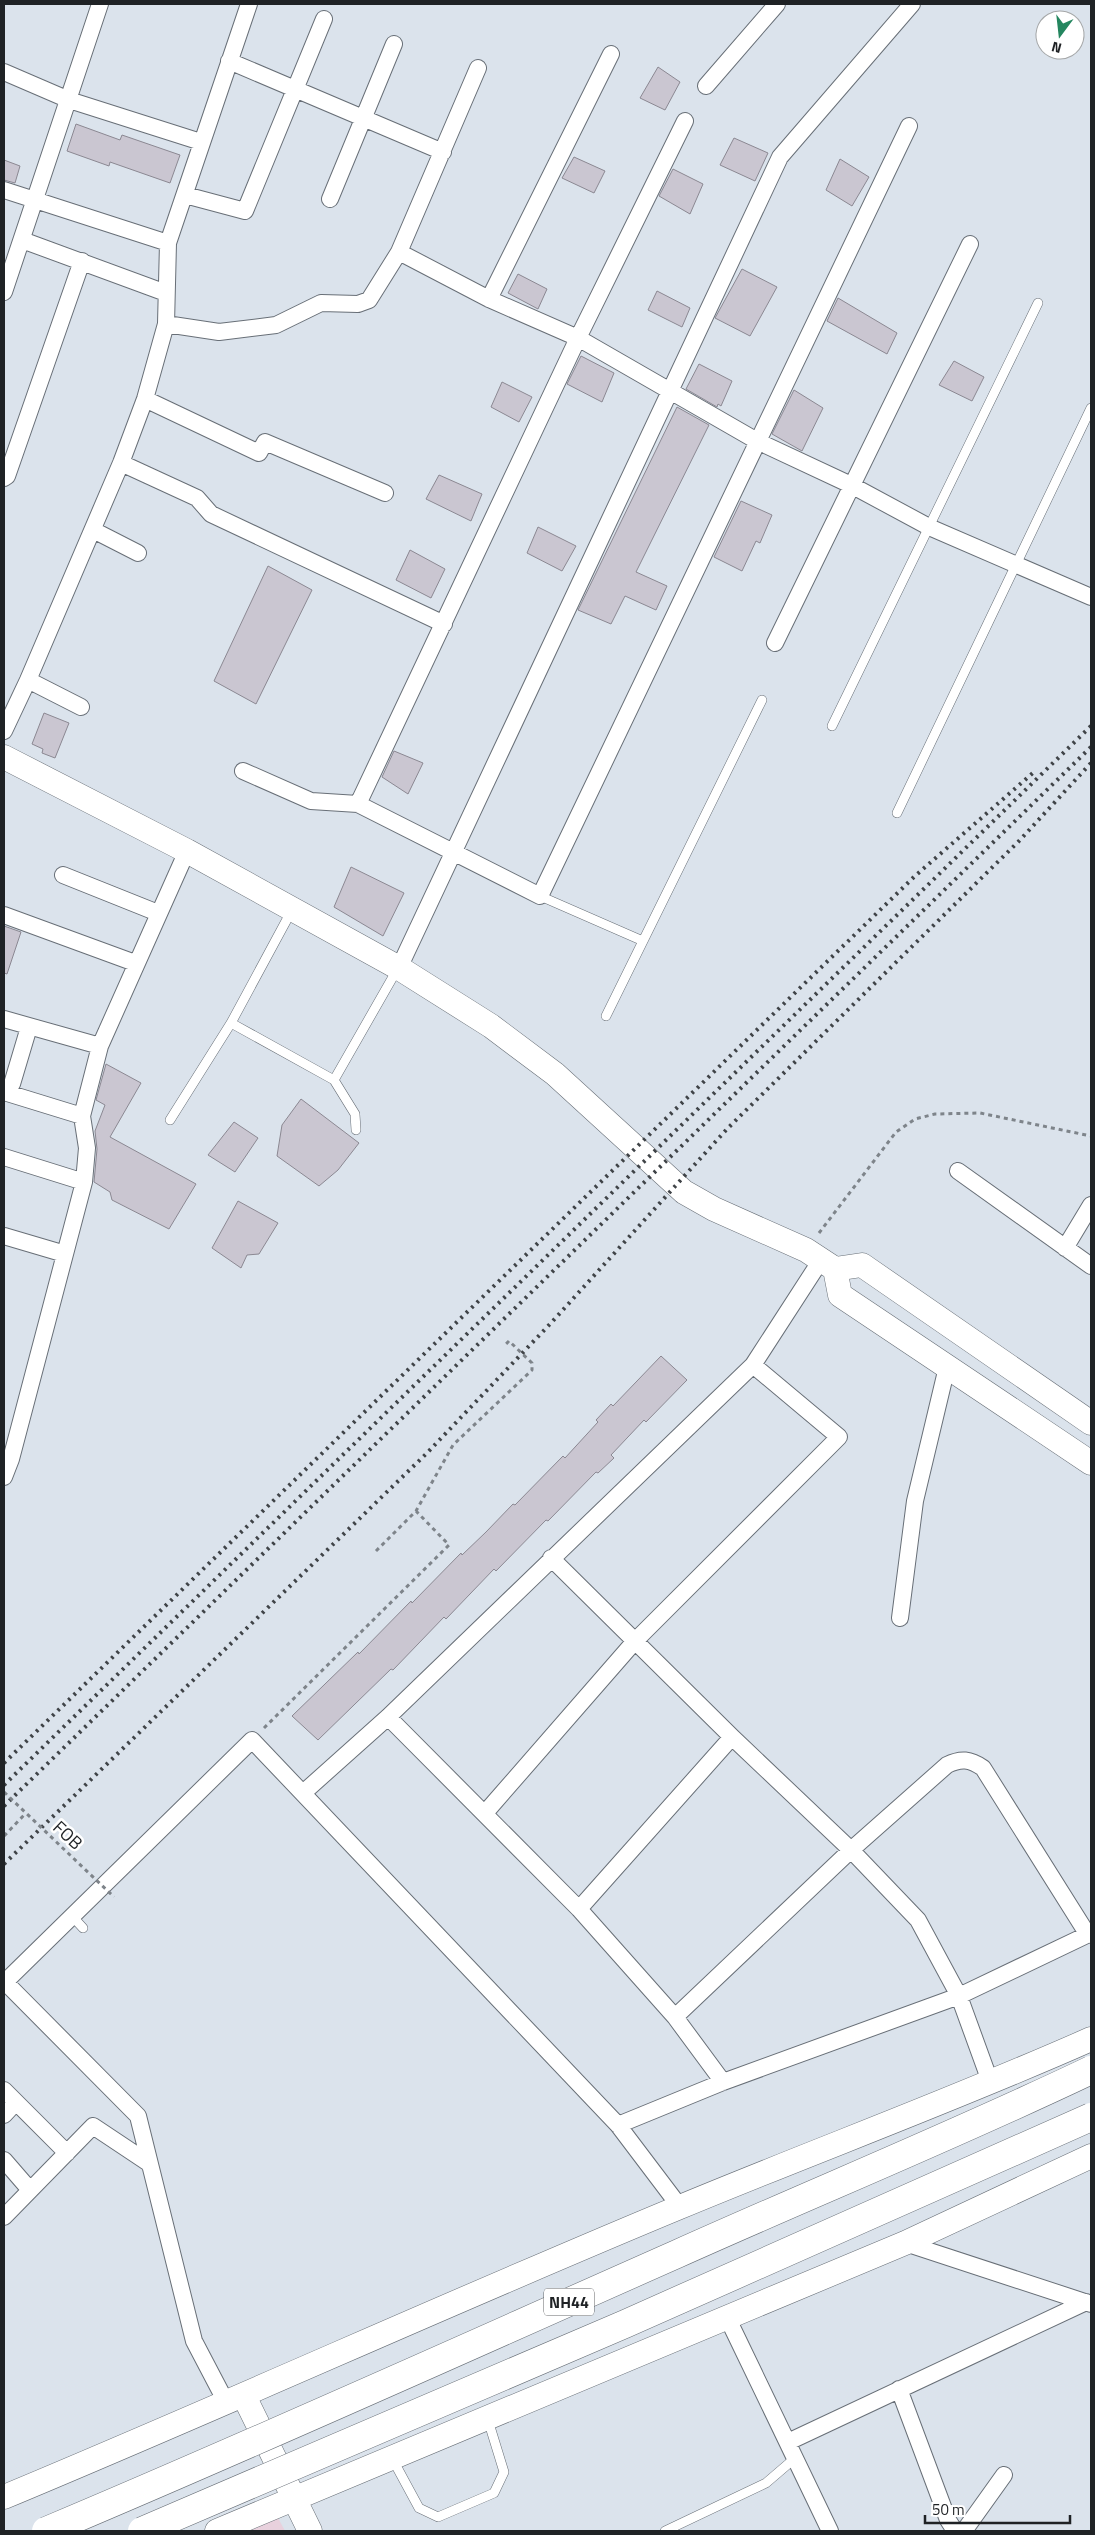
<svg xmlns="http://www.w3.org/2000/svg" width="1095" height="2535" font-family="'Titillium Web',sans-serif">
<rect width="100%" height="100%" fill="#dbe3ec"/>
<path fill="#e8d1dd" d="M276,2514L285,2531H241Z"/>
<path fill="#cac6d1" stroke="#8b8892" d="M658,67L680,82L665,110L640,98Z
M76,124L120,140L122,135L180,155L170,183L110,162L109,166L67,151Z
M734,138L768,153L755,181L720,165Z
M574,157L605,171L594,193L562,178Z
M840,159L869,177L852,206L826,190Z
M4,160L20,166L15,183L4,180Z
M673,169L703,184L690,214L659,196Z
M742,269L777,287L750,336L715,318Z
M518,274L547,289L538,309L508,293Z
M657,291L690,308L682,327L648,310Z
M838,298L897,333L887,354L827,321Z
M581,356L614,373L602,402L567,384Z
M954,361L984,377L972,401L939,385Z
M699,364L732,381L721,406L718,404L717,407L686,389Z
M502,382L532,397L519,422L491,407Z
M794,390L823,408L802,451L772,434Z
M677,407L709,425L636,572L667,586L656,610L625,596L611,624L578,610Z
M439,475L482,494L471,521L426,499Z
M741,501L772,515L760,543L756,541L742,571L714,557Z
M538,527L576,546L562,571L527,553Z
M410,550L445,569L431,598L396,580Z
M268,566L312,590L256,704L214,681Z
M44,713L69,723L55,758L42,753L43,749L32,744Z
M394,751L423,763L408,794L382,777Z
M351,867L404,893L383,936L334,907Z
M4,926L21,932L7,974L4,973Z
M106,1064L141,1083L110,1137L196,1184L169,1229L112,1200L110,1192L94,1182L97,1149L95,1131L105,1105L96,1100Z
M301,1099L359,1143L338,1170L319,1186L277,1156L282,1125Z
M234,1122L258,1138L235,1172L208,1155Z
M238,1201L278,1223L259,1254L247,1255L241,1268L212,1248Z
M661,1356L687,1380L646,1422L644,1420L611,1455L614,1458L598,1473L596,1472L548,1521L546,1520L496,1571L494,1569L446,1619L444,1617L393,1670L391,1669L318,1740L292,1716L358,1652L359,1654L411,1601L412,1603L461,1553L462,1555L486,1532L513,1504L515,1505L563,1456L565,1458L598,1422L596,1420L611,1404L613,1406Z"/>
<g fill="none" stroke-linecap="round" stroke-linejoin="round">
<g stroke="#686f77" stroke-width="10">
<path id="lane" d="M832,726L1038,303
M897,813L1091,408
M540,896L643,941
M292,910L231,1023L334,1080L398,968
M606,1016L762,700
M334,1080L355,1114L356,1130
M170,1120L231,1023
M72,1916L83,1928
M393,2460L419,2508L438,2517L494,2493L504,2472L488,2420
M665,2531L766,2483L794,2459"/>
</g>
<g stroke="#686f77" stroke-width="18">
<path id="street" d="M229,61L443,152
M4,72L69,100L201,142
M706,86L777,4
M4,190L168,243
M185,195L245,211L324,19
M330,199L394,44
M22,240L166,293
M399,252L489,299L578,338L757,441L851,485L929,527L1091,597
M4,292L100,4
M489,299L611,54
M166,324L219,332L276,325L321,303L358,304L369,300L399,252L478,68
M145,399L259,453L265,442L385,493
M121,463L197,498L211,514L444,624
M4,478L7,476L82,261
M93,530L138,553
M775,643L970,244
M28,680L81,707
M4,731L28,680L121,463L145,399L166,324L168,243L249,4
M243,771L311,801L358,804L540,896L909,126
M358,804L578,338L685,121
M63,875L158,913
M4,915L135,963
M399,968L780,157L912,4
M4,1019L100,1046
M12,1084L29,1027
M4,1092L82,1116
M4,1157L84,1182
M958,1171L1091,1266
M4,1236L65,1254
M1065,1248L1091,1205
M4,1477L11,1459L84,1182L87,1148L82,1116L100,1046L187,851
M551,1558L732,1737L851,1850L918,1920L959,1996L991,2084
M900,1618L915,1501L947,1367
M388,1717L579,1909L675,2017L723,2082
M303,1793L388,1717L753,1365L821,1260
M485,1813L635,1641L839,1437L753,1365
M579,1909L732,1737
M675,2017L851,1850L947,1765C961,1758 970,1759 983,1768L1088,1935
M4,2090L67,2153
M4,2115L16,2102
M618,2125L723,2082L959,1996L1091,1933
M4,2160L30,2190
M4,2217L93,2126L150,2164
M905,2243L1091,2304
M728,2319L830,2531
M899,2389L948,2520L955,2531
M227,2404L194,2341L138,2116L5,1982L252,1740L618,2125L680,2207
M788,2442L1086,2302
M964,2531L1004,2475"/>
</g>
<g stroke="#686f77" stroke-width="25">
<path id="secondary" d="M4,757L187,851L399,968L491,1026L555,1074L684,1192L714,1209L806,1250L835,1269L862,1265L1091,1423
M835,1269L840,1295L1091,1463
M244,2396L310,2531
M4,2497C230,2403 453,2301 680,2207C817,2150 956,2099 1091,2039
M217,2531L905,2243L1091,2156"/>
</g>
<path stroke="#7e848a" stroke-width="3" stroke-dasharray="4 4" stroke-linecap="butt" d="M819,1233L896,1132L915,1119L935,1114L980,1113L1091,1136
M376,1551L416,1511L453,1445L532,1370V1363L509,1341L506,1344
M264,1728L449,1545L416,1511
M4,1836L26,1813"/>
<use href="#lane" stroke="#fff" stroke-width="9"/>
<use href="#street" stroke="#fff" stroke-width="16"/>
<use href="#secondary" stroke="#fff" stroke-width="24"/>
<path stroke="#3f4347" stroke-width="4" stroke-dasharray="2.5 5" stroke-linecap="butt" d="M4,1763L915,876L1034,772
M4,1785L1091,726
M4,1806L1091,747
M4,1864L427,1453L551,1323L727,1129L1019,841L1091,763"/>
<g stroke="#686f77" stroke-width="29" stroke-linecap="butt">
<path id="highway-bridge" d="M46,2531C258,2442 467,2347 677,2254C815,2192 955,2135 1091,2070
M142,2531L625,2324L1091,2117"/>
</g>
<path stroke="#7e848a" stroke-width="3" stroke-dasharray="4 4" stroke-linecap="butt" d="M4,1792L114,1897"/>
<use href="#highway-bridge" stroke="#fff" stroke-width="28"/>
</g>
<g text-anchor="middle" dominant-baseline="central" stroke-width="5" stroke-linejoin="round" paint-order="stroke">
<rect fill="#fff" stroke="#626466" stroke-width="1" x="544" y="2288.5" width="50" height="27" rx="4"/>
<g font-size="16" font-weight="bold" fill="#1f2225">
<text x="569" y="2302">NH44</text>
</g>
<g font-size="18" fill="#1f2225" stroke="#fff">
<text transform="translate(68 1835) rotate(43)">FOB</text>
</g>
</g>
<rect width="1095" height="2535" fill="none" stroke="#1f2225" stroke-width="10"/>
<g transform="translate(1060 35) rotate(195)"><circle r="24" fill="#ffffff" stroke="#a5a7a8"/>
<path d="M0-4L9 19L0 12L-9 19Z" fill="#24865f"/>
<text y="-8" font-size="14" font-weight="bold" text-anchor="middle" fill="#1f2225">N</text>
</g>
<path d="M925 2515v8h145v-8" fill="none" stroke="#1f2225" stroke-width="2.5"/>
<text x="932" y="2515" font-size="15" fill="#1f2225" stroke="#ffffff" stroke-width="4" paint-order="stroke">50 m</text>
</svg>
